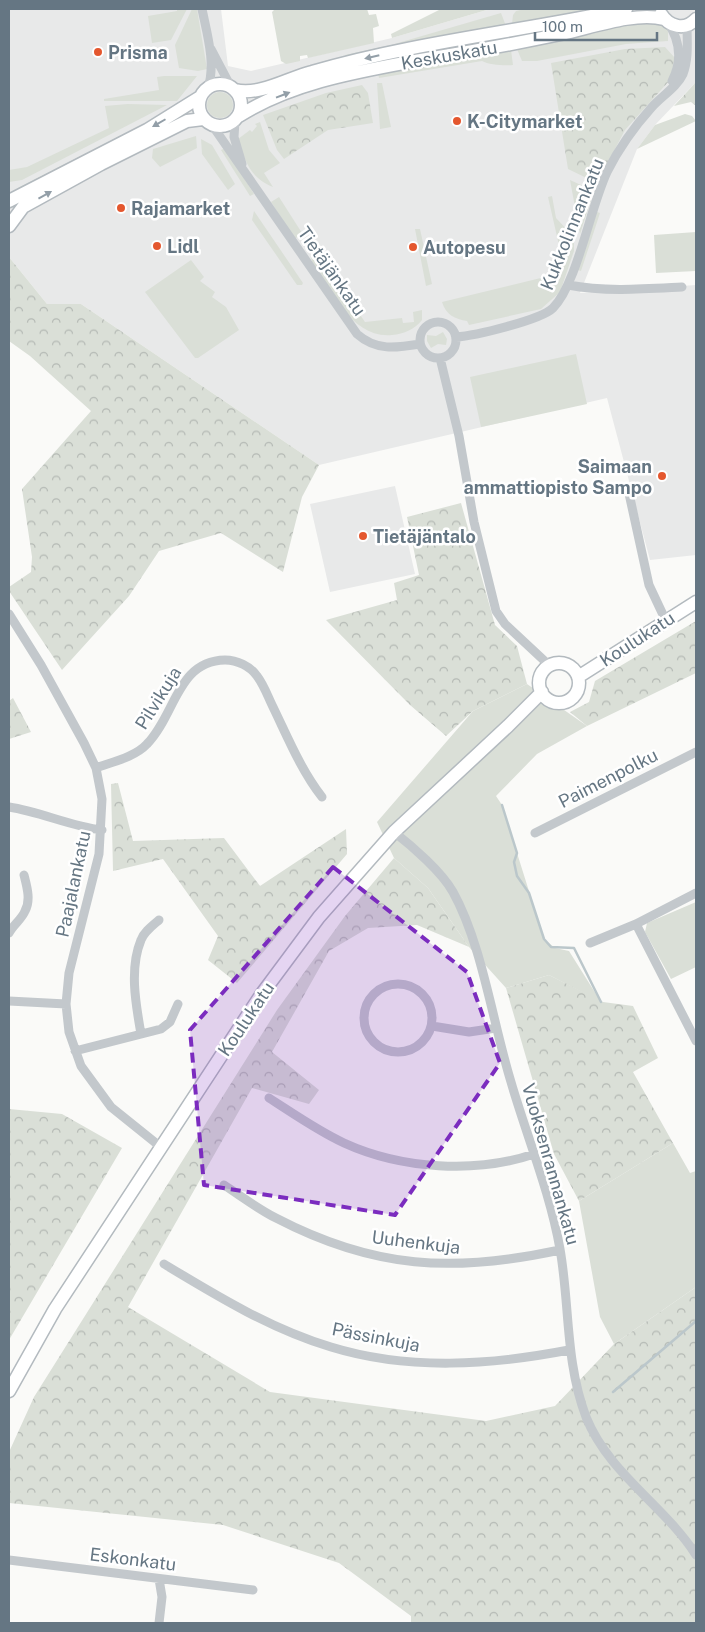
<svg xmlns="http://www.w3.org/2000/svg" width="705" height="1632" font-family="'Public Sans',sans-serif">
<defs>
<pattern id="forest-crowns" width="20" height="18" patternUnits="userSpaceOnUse" patternTransform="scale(1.25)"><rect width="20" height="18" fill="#dadfd7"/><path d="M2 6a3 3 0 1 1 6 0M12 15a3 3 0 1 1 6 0" fill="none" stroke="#b4b9b4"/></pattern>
</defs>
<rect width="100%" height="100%" fill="#fafaf8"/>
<path fill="#e8e9e9" d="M9,9H221L228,66L251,71L392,38L490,9H696V82L655,125L637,149L580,293L696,285V555L650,560L607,398L319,465L81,304H47L9,257Z
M395,486L415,574L330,592L310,504Z"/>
<path fill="#dadfd7" d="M177,9H187L171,40L152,43L148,16L177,11Z
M192,9H197L207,69L198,71L179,68L175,45Z
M275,9H367L369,15L376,14L379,26L373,28L374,43L308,58L307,55L300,56V61L286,64L281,61L272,12Z
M441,9H490L392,38L391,34Z
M525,9H607L346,59L345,55L391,45L501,13L506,26L512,24L513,15L516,11Z
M645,19L661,22L668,30V41L626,44L537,61H522L517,49L511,50L513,65C505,66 489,65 482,61L379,78L378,72Z
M164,76H197L177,101H104V99L159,90L157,77Z
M377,83H382L391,127L380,129Z
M207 105a13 13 0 1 1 26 0a13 13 0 1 1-26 0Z
M128,104L167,105L22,180L9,182V170L27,167L109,128L105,106Z
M685,114L692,116L696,121L637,149L655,125Z
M161,115L162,117L21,192L18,188Z
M260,122L269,150L280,163L264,173L273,187C250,178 245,161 238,139L250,130L252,132L257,126L255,124Z
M196,136L197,148L160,167L152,158L153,149Z
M201,139L212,145L235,184L228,190L202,154Z
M225,148L254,194L250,196L221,150Z
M570,180L594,191L580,234Z
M552,196L556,218L573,236L574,241V251L560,292L541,309L469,325L467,321C455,319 446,315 442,302L553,275L561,254L548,197Z
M279,197L302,233L295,239L271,202Z
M254,211L303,283L302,285H297L252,220Z
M597,212L600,213L581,271L578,270Z
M415,229H420L432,284L426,286Z
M696,232V271L656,273L654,235Z
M321,247L326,251L320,256L365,322L402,318L403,323L414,322L413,312L422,310V320C415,329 404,334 392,335C352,339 331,290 312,262L311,256Z
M191,260L204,277L200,281L215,292L212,297L226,307L239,330L198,358H195L145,292Z
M443,332L447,339L446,345L438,344L431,348L427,341V335L436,336Z
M576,354L587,404L481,427L470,377Z
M527,684L587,726L537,754L496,796L502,805L544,939L555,948L569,951L601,1002L549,975L506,988L469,947L428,888L394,858L377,822L473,711Z
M696,902V967L671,979L645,932L647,923Z
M673,1143L690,1173L696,1171V1287L614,1344L600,1317L579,1201Z"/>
<path fill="url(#forest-crowns)" d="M665,47L675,58L670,80L625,130L597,183L568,169L551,63L625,49Z
M696,82V106L691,102L674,106Z
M362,85L368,93L373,123L328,130L284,159L277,150L263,115L326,93Z
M9,257L47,304H81L319,465L302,497L283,572L221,533L159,551L129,596L62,670L9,591V587L31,572L32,557L22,489L91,411L30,356L9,341Z
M461,503L495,625L517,646L527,684L473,711L446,736L410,705L326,620L397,600L394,583L419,575L407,517Z
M696,621V673L587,726L570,712L589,702L595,681Z
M13,698L31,732L9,739V701Z
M118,783L133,841L224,838L260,886L346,829L347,854L237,983L208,960L218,936L163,859L113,871L111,784Z
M394,858L428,888L469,947L417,925L368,928L329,951L272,1052L319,1090L309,1104L252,1088L128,1307L270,1392L486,1421L555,1406L614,1344L696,1287V1623H411V1616L339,1563L223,1525L9,1503V1452L34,1397L277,1010L345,916Z
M549,975L603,1002L633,1006L658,1058L633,1072L673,1143L579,1201L554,1154L506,988Z
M9,1109L62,1114L122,1148L9,1340Z"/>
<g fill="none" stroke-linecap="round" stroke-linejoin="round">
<path stroke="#bbc7cb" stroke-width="2.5" d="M502,805L517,853L514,862L517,876L529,893L544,939L551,947L574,948L601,1002
M613,1392L696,1321"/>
<g stroke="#b3babf" stroke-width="15">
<path id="secondary" d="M661,14C669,27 685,31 696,19
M199 105a21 21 0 1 1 42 0a21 21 0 1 1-42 0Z
M235,90C260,96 288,78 312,72C415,42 522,31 626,9
M239,116C291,83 356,72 415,61C464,53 513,44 561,34C590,28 636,11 664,19
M9,201L147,130L200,97
M9,226L23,207L101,164L187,121L203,119
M539 683a20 20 0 1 1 40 0a20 20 0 1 1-40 0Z
M578,677L696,602
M9,1391L55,1309L261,995L319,917L394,832L508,726L542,692"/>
</g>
<path stroke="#c3c8cc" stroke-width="9" d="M202,9C207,34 216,63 208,88
M667,21C680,40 683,60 672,81
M211,49L231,87
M235,121L234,137L242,164
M212,125L357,334C376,351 396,348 420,344
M568,285C606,292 644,289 682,287
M420 340a18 18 0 1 1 36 0a18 18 0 1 1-36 0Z
M456,337C474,336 541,320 553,308C577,284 590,208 607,172C619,148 634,127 652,107C662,96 677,87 683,74C689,58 687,41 687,25
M440,358L459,436L474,522L496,611L505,624L550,666
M628,489L649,585L665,619
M9,614L41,665L84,743L96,768L102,799L99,854L69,973L66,1004L69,1032L81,1066L111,1107L162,1148
M96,768C112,762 135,757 147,744C176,714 177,661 225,660C237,660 250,666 257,676C264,685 268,697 273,707C288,738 301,770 322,797
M9,807C41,812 70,826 102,830
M394,832C412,846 442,872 453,892C482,944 493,1024 511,1082C527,1137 550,1192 560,1249C570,1306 565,1361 586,1417C609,1474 664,1505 696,1555
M535,833L696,752
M636,924L696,1041
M9,933C13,925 22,919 25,911C31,900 27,887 24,875
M590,943L636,924L696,893
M364 1018a34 34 0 1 1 68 0a34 34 0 1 1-68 0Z
M9,1001L66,1004
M432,1026L469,1032L496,1028
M141,1034C136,1005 129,969 141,940C144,932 152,926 159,920
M75,1051L161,1029L170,1022L178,1004
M269,1098C294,1114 318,1131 344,1143C401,1169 476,1174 534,1154
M224,1185C241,1196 258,1209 276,1218C374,1269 453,1273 560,1250
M164,1264C217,1296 271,1329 331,1347C409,1371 491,1365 569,1350
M9,1560L253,1590
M159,1623L162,1597L159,1579"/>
<use href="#secondary" stroke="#fff" stroke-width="12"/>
</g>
<defs><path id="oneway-solid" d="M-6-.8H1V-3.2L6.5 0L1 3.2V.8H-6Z" transform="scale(1.25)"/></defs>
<g fill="#939fa8">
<use href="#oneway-solid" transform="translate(372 57) rotate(167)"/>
<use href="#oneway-solid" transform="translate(283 95) rotate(-21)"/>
<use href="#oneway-solid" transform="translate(159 123) rotate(150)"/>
<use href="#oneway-solid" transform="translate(45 195) rotate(-29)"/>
</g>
<path fill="#7b2cbf" fill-opacity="0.2" stroke="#7b2cbf" stroke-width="4" stroke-dasharray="10 6" stroke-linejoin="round" d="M333,867L467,972L500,1063L395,1215L204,1185L190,1030Z"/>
<g fill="#e4572e" stroke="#fff" stroke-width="2">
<circle cx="98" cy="52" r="5"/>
<circle cx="457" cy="121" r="5"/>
<circle cx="121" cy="208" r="5"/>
<circle cx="157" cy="246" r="5"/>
<circle cx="413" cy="247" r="5"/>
<circle cx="662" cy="476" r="5"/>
<circle cx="363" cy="536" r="5"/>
</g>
<g text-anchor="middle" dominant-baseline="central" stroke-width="5" stroke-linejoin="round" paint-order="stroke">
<g font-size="18" font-weight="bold" fill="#657683" stroke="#fff" text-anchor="start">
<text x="108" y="52">Prisma</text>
<text x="467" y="121">K-Citymarket</text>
<text x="131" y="208">Rajamarket</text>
<text x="167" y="246">Lidl</text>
<text x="423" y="247">Autopesu</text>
<text x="652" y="466" text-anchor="end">Saimaan<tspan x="652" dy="21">ammattiopisto Sampo</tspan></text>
<text x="373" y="536">Tietäjäntalo</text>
</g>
<g font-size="18" fill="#657683" stroke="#fff">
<text transform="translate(449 55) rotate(-10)">Keskuskatu</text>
<text transform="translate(572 224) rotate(-68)">Kukkolinnankatu</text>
<text transform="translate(332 271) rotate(55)">Tietäjänkatu</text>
<text transform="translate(637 639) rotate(-33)">Koulukatu</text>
<text transform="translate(158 698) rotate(-58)">Pilvikuja</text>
<text transform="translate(608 778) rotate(-27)">Paimenpolku</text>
<text transform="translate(73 884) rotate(-78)">Paajalankatu</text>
<text transform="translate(246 1019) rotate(-56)">Koulukatu</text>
<text transform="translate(551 1164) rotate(74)">Vuoksenrannankatu</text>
<text transform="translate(416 1242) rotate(7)">Uuhenkuja</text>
<text transform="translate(376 1337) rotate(11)">Pässinkuja</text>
<text transform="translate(133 1559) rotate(7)">Eskonkatu</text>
</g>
</g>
<rect width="705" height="1632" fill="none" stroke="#657683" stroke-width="20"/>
<path d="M535 32v8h122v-8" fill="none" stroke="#657683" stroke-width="2.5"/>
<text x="542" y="32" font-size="15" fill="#657683" stroke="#ffffff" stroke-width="4" paint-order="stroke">100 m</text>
</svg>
